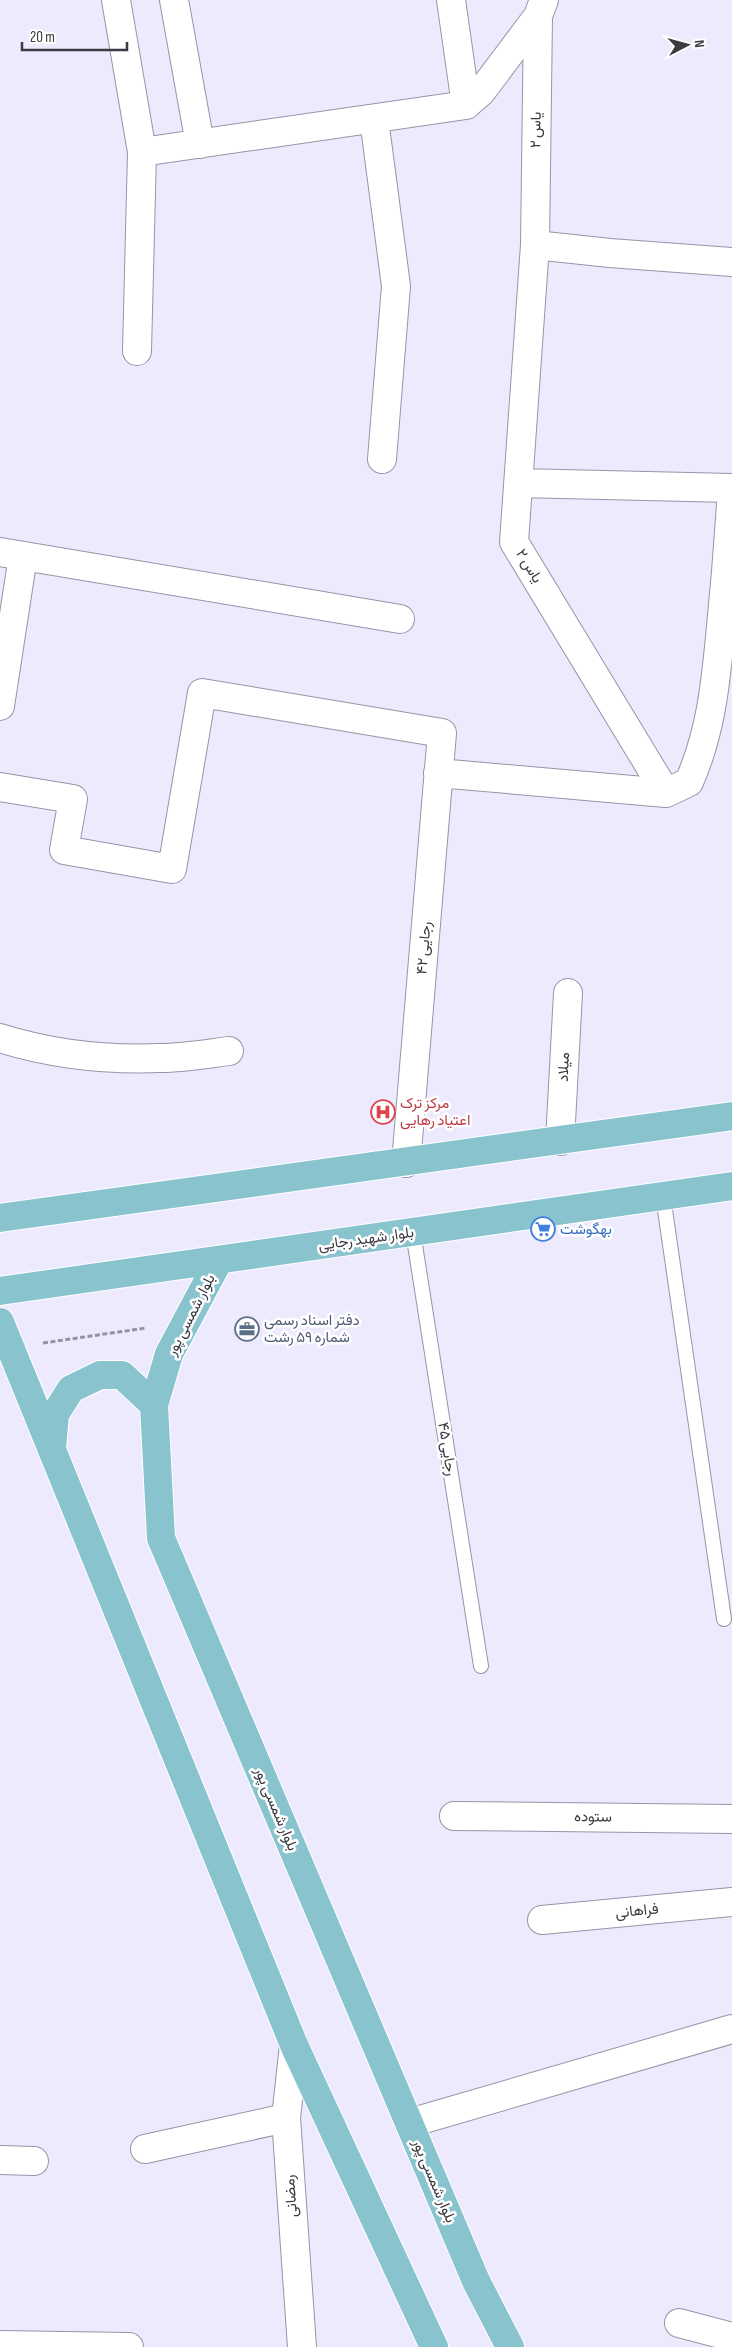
<svg xmlns="http://www.w3.org/2000/svg" width="732" height="2347" font-family="'Sofia Sans Condensed',Vazirmatn,sans-serif">
<rect width="100%" height="100%" fill="#edeafe"/>
<g fill="none" stroke-linecap="round" stroke-linejoin="round">
<g stroke="#9894a7" stroke-width="16">
<path id="lane" d="M663,1196L724,1619
M413,1232L481,1666"/>
</g>
<g stroke="#9894a7" stroke-width="30">
<path id="street" d="M116,0L142,152L137,351
M174,0L200,144
M451,0L466,105
M538,16L535,245L610,253L732,262
M374,119L396,286L382,459
M142,152L466,105L481,92L538,16L544,0
M535,245L514,542L666,793
M0,552L400,619
M0,706L23,556
M438,773L666,793L689,782C710,734 715,689 720,637C725,588 729,538 732,488L519,483
M0,787L73,799L64,850L172,869L202,693L442,733L406,1163
M0,1038C51,1054 106,1060 160,1058C183,1058 206,1054 229,1051
M560,1141L568,993
M454,1816L732,1819
M542,1920L732,1902
M294,2045L286,2118L302,2347
M410,2123L732,2029
M145,2149L286,2118
M0,2160L34,2161
M679,2323L732,2337
M0,2345L129,2347"/>
</g>
<g stroke="#fff" stroke-width="30">
<path id="primary" d="M0,1218L732,1116
M219,1260L169,1354L154,1405L161,1538L476,2281L510,2347
M0,1291L732,1186
M0,1322L294,2045L434,2347
M52,1448L55,1414L71,1389L100,1375H122L154,1405"/>
</g>
<path stroke="#9492a0" stroke-width="3" stroke-dasharray="5 2.5" stroke-linecap="butt" d="M43,1343L146,1328"/>
<use href="#lane" stroke="#fff" stroke-width="14"/>
<use href="#street" stroke="#fff" stroke-width="28"/>
<use href="#primary" stroke="#89c4ce" stroke-width="28"/>
</g>
<defs>
<g id="hospital-ring" transform="scale(1.25)"><circle r="9.5" fill="#fff" stroke="#e0444e" stroke-width="1.5"/><path d="M-5-5h3v3.5h4V-5h3V5h-3V1.5h-4V5h-3Z" fill="#e0444e"/></g>
<g id="supermarket-ring" transform="scale(1.25)"><circle r="9.5" fill="#fff" stroke="#3f7fe0" stroke-width="1.5"/><path d="M-6-5.5h2.5l.6 2H6L4.5 2H-2.5L-4.4-4H-6ZM-1.5 3.2a1.3 1.3 0 1 0 .1 0ZM3 3.2a1.3 1.3 0 1 0 .1 0Z" fill="#3f7fe0"/></g>
<g id="office-ring" transform="scale(1.25)"><circle r="9.5" fill="#fff" stroke="#5c6f8a" stroke-width="1.5"/><path d="M-6-3h4V-5.5h4V-3h4V5H-6ZM-1-4.5V-3h2v-1.5ZM-6 0V1H6V0Z" fill="#5c6f8a"/></g>
</defs>
<g fill-rule="evenodd">
<use href="#hospital-ring" x="383" y="1112"/>
<use href="#supermarket-ring" x="543" y="1229"/>
<use href="#office-ring" x="247" y="1329"/>
</g>
<g text-anchor="middle" dominant-baseline="central" stroke-width="5" stroke-linejoin="round" paint-order="stroke">
<g font-size="15" fill="#3b3941" stroke="#fff">
<text transform="translate(536 130) rotate(-89)">یاس ۲</text>
<text transform="translate(529 566) rotate(59)">یاس ۲</text>
<text transform="translate(424 948) rotate(-85)">رجایی ۴۲</text>
<text transform="translate(564 1067) rotate(-87)">میلاد</text>
<text transform="translate(366 1239) rotate(-8)">بلوار شهید رجایی</text>
<text transform="translate(191 1315) rotate(-63)">بلوار شمسی پور</text>
<text transform="translate(447 1449) rotate(81)">رجایی ۴۵</text>
<text transform="translate(276 1809) rotate(67)">بلوار شمسی پور</text>
<text transform="translate(593 1817) rotate(1)">ستوده</text>
<text transform="translate(637 1911) rotate(-6)">فراهانی</text>
<text transform="translate(434 2181) rotate(67)">بلوار شمسی پور</text>
<text transform="translate(291 2196) rotate(-94)">رمضانی</text>
</g>
<g font-size="15" fill="#be3a42" stroke="#fff" text-anchor="start">
<text x="400" y="1103">مرکز ترک<tspan x="400" dy="17">اعتیاد رهایی</tspan></text>
</g>
<g font-size="15" fill="#366cbe" stroke="#fff" text-anchor="start">
<text x="560" y="1229">بهگوشت</text>
</g>
<g font-size="15" fill="#4e5e75" stroke="#fff" text-anchor="start">
<text x="264" y="1320">دفتر اسناد رسمی<tspan x="264" dy="17">شماره ۵۹ رشت</tspan></text>
</g>
</g>
<g transform="translate(687 45) rotate(84)" stroke="#ffffff" stroke-width="4" paint-order="stroke">
<path d="M0-4L9 19L0 12L-9 19Z" fill="#3b3941"/>
<text y="-8" font-size="14" font-weight="bold" text-anchor="middle" fill="#3b3941">N</text>
</g>
<path d="M22 42v8h105v-8" fill="none" stroke="#3b3941" stroke-width="2.5"/>
<text x="30" y="42" font-size="15" fill="#3b3941" stroke="#ffffff" stroke-width="4" paint-order="stroke">20 m</text>
</svg>
